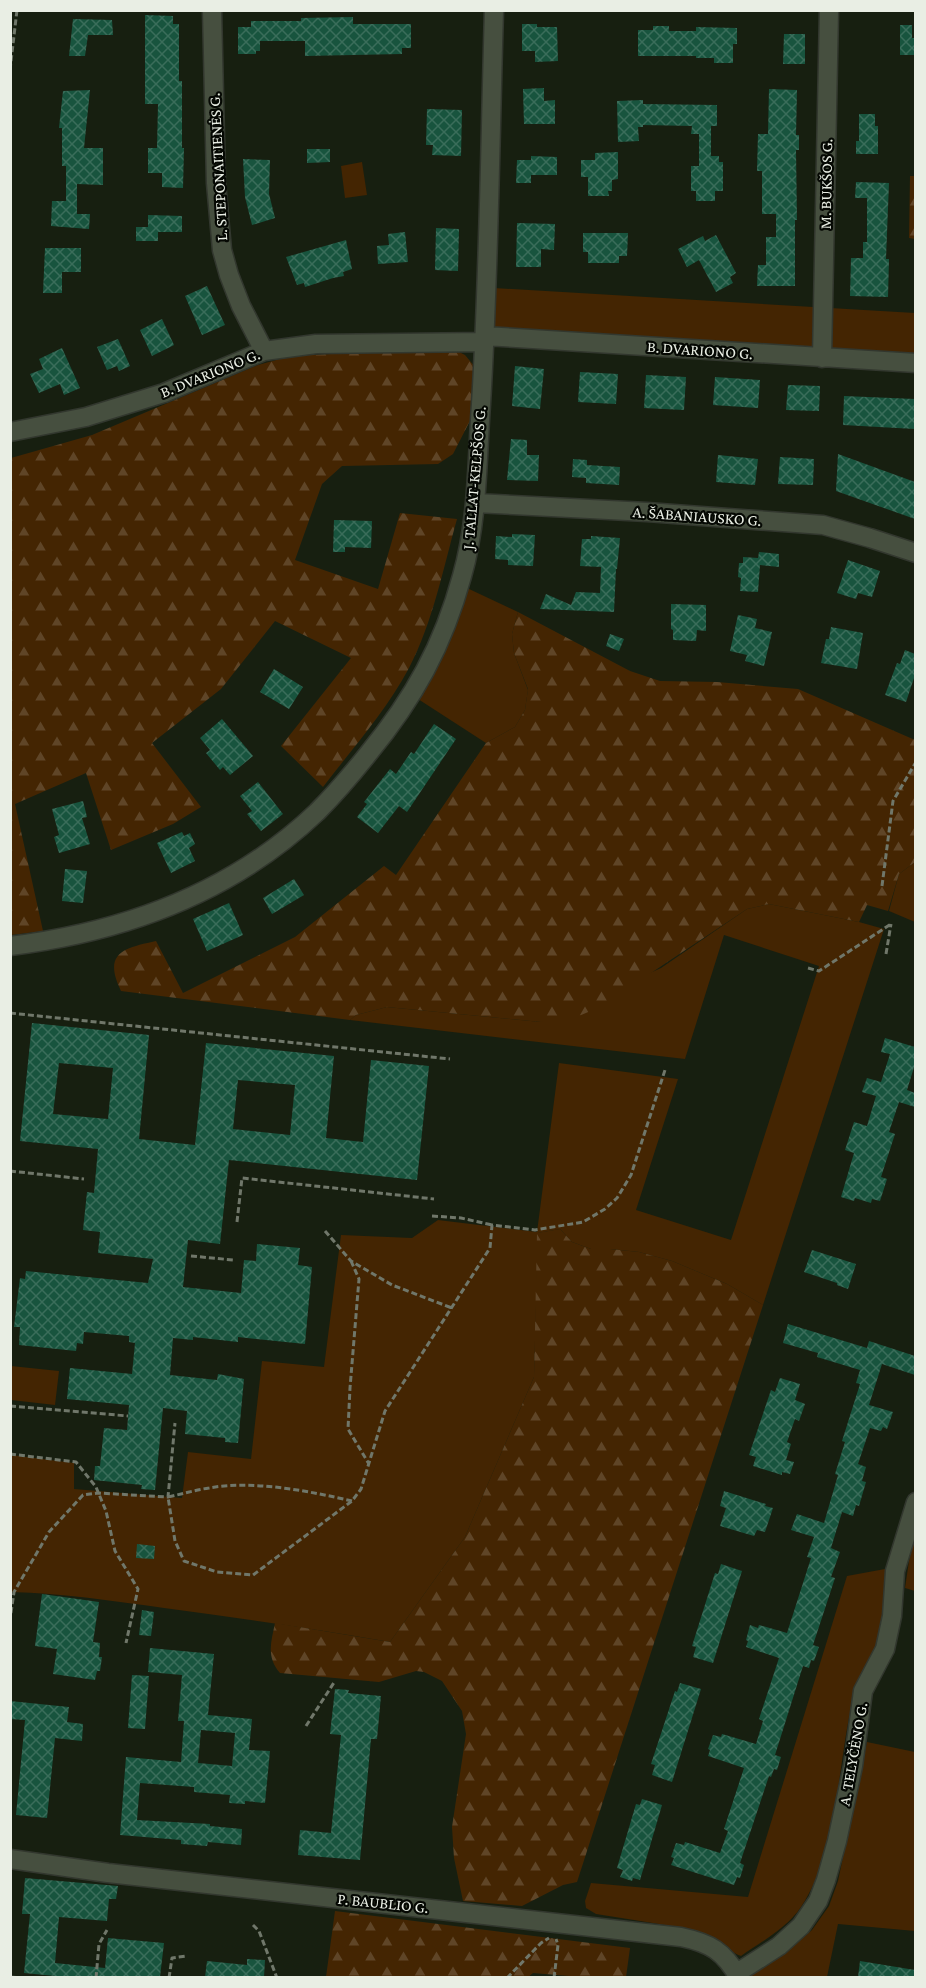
<svg xmlns="http://www.w3.org/2000/svg" width="926" height="1988" font-family="'Crimson Pro',serif">
<defs>
<pattern id="forest-firs" width="22" height="20" patternUnits="userSpaceOnUse" patternTransform="scale(1.5)"><rect width="22" height="20" fill="#442502"/><path d="M5 1l3.5 6h-7zM16 11l3.5 6h-7z" fill="#5f4527"/></pattern>
<pattern id="building-cross-hatch" width="8" height="8" patternUnits="userSpaceOnUse" patternTransform="scale(1.5)"><rect width="8" height="8" fill="#18543e"/><path d="M0 0l8 8M0 8l8-8" fill="none" stroke="#3a6d5a"/></pattern>
</defs>
<rect width="100%" height="100%" fill="#171f10"/>
<path fill="#442502" d="M362,162L367,195L345,198L341,166Z
M494,288L915,313V357L496,329L492,321Z
M467,588L518,612L512,634L514,653L528,690L525,710L515,727L486,743L418,699Z
M915,862V922L889,911L899,874Z
M769,904L859,922L884,929L763,1305L727,1284L672,1261L639,1252L610,1249H591L572,1242L560,1229L538,1233L534,1377L465,1537L390,1642C315,1629 240,1618 164,1608C113,1601 62,1593 11,1592V1455L74,1463V1489L182,1498L188,1452L251,1459L262,1361L324,1367L341,1235L412,1238L438,1220L537,1232L559,1063L678,1079L636,1210L731,1240L819,966L724,935L685,1059L350,1020L356,1015L387,1007L541,1022L661,968L747,909Z
M11,1366L59,1371L55,1405L11,1400Z
M915,1536V1591L905,1588L909,1561Z
M885,1569C885,1593 889,1619 881,1642C873,1661 858,1679 853,1699C837,1765 839,1850 801,1907C787,1928 761,1942 741,1956C732,1953 727,1947 719,1943C705,1937 691,1935 678,1927L596,1914L586,1908L585,1901L591,1883L748,1897L847,1576Z
M867,1742L915,1752V1931L838,1924L827,1977L747,1978L790,1949L812,1930L829,1906L838,1881Z"/>
<path fill="url(#forest-firs)" d="M910,176H915V239L909,238Z
M451,348L465,355L475,367L474,413L453,454L438,464L342,466L322,484L295,560L378,589L400,513L457,519C443,569 433,622 409,668C386,711 352,749 323,787L281,746L351,658L275,621L221,689L152,743L201,807L173,824L111,850L86,773L15,804L43,931L11,935V458L92,435L258,365L291,356Z
M518,612L630,671L660,681L717,682L798,689L915,740V862L899,874L888,911L867,905L859,922L769,904L747,909L600,1007L567,1021L541,1022L387,1007L356,1015L350,1020L121,991C102,952 125,948 156,941L183,993L295,937L384,866L396,875L486,743L515,727L525,710L528,689L514,653L512,634Z
M560,1229L572,1242L591,1249H610L639,1252L672,1261L727,1284L763,1305L577,1882L563,1885L522,1906L463,1901L454,1858L452,1827L466,1734L462,1711L442,1681L424,1672L416,1671L379,1682L280,1673C266,1656 271,1643 275,1623L390,1642L465,1537L534,1377L537,1233Z
M335,1911L630,1948L626,1977H581L533,1973L527,1978L326,1977Z"/>
<path fill="url(#building-cross-hatch)" fill-rule="evenodd" d="M145,15L173,16V24H179V81H182V148H184L183,188L162,187V173H148V148H157L158,104H145Z
M353,17V24H411V48H402V54L305,56V41H260V51H256V54H238V27H251V21H301V18Z
M73,19L112,20L113,35H88L85,56H69Z
M522,24H537V27H557L558,61L535,62V51H522Z
M900,25H912V38H915V55H900Z
M653,26H669V31H696V27L737,28V44H733V63H714V58H696V56H638V30H653Z
M784,34H805V64H783Z
M544,88V101L555,100V124H524L523,89Z
M769,89L797,90L796,135H799V150H796L797,220H795V286H757L758,265H766V237H776V214H762V171H757L758,134H768Z
M90,90L84,148H103V185L77,184V214H90L89,229L51,226L52,201H66V166H62V128H59L63,91Z
M643,100V104L717,105V126H711V156H719V162H723V191H715V201H696V191H691V166H699V134H691L692,126L643,125V127H638L639,141L618,142L617,101Z
M427,109L462,110L461,156L432,155L433,145H426Z
M859,114H875V126H878V154H856V141H859Z
M307,149H330V162L307,163Z
M618,152V179L612,180V191H608L609,196H588V177H581V160H595V153Z
M531,156L557,157V175H531V183H516L517,160H531Z
M243,159L270,160L269,194L275,218L252,225L245,197Z
M856,182L889,183L886,259H889L888,297L850,296L851,258H863V242H867V198H855Z
M148,215L182,216V232H158V241H136V227H148Z
M517,223L555,224L554,250L541,249V267H516Z
M436,228L459,229L458,271L435,270Z
M405,232L408,262L378,264L377,246L389,245L388,234Z
M583,233H628L627,256H619V263H588V252H583Z
M716,235L736,273L730,277L733,283L716,292L699,260L687,267L678,249L703,236L705,241Z
M346,240L352,269L343,272L344,276L333,278L305,287L304,283L297,285L286,257Z
M45,248H81V272H62V293H43Z
M207,286L225,325L202,335L185,296Z
M162,319L174,345L152,356L140,330Z
M118,339L130,366L119,371L117,366L107,370L97,347Z
M62,348L80,388L64,395L60,384L39,393L30,374L43,369L39,359Z
M515,366L544,369L540,409L512,406Z
M580,372L618,374L616,404L578,402Z
M646,375L686,377L684,410L644,408Z
M715,377L760,380L758,408L713,405Z
M788,385L820,386L819,411L786,410Z
M844,396L915,399V429L843,425Z
M511,439L527,440V455H539L538,481L507,480Z
M838,454L915,482V519L836,491Z
M718,455L758,459L755,485L716,482Z
M780,457L814,459L813,485L778,484Z
M573,459L587,460V465L620,467L619,485L586,483V478L572,477Z
M334,520L372,521L371,548L345,547V552H333Z
M512,534L535,535L533,566L508,565V560L495,559L496,536L512,537Z
M591,536L620,538L617,569H616L614,612L540,609L546,594L571,605L576,592L600,593L601,567L580,566L582,539H591Z
M759,552L779,554V567L760,565L758,592L740,591L741,578L738,577L739,563H743V557L758,558Z
M848,560L880,571L872,597L858,593L856,599L837,593Z
M671,604L706,605V631L697,630L696,641L673,640V630L671,629Z
M738,615L757,619L755,628L772,632L764,666L745,661L747,655L730,651Z
M831,627L863,633L857,669L821,663L826,639H829Z
M610,634L624,639L619,651L606,646Z
M905,650L915,654V675L906,702L885,695L897,663L900,664Z
M274,669L303,687L289,709L260,692Z
M222,719L253,756L230,775L223,767L220,770L206,753L210,750L200,738Z
M434,724L456,739L407,812L399,806L378,833L357,817L367,804L364,802L390,769L396,774L411,752L414,754Z
M258,782L283,814L261,831L247,814L252,811L240,796Z
M83,801L87,817L82,818L90,844L59,853L54,837L59,835L52,809Z
M182,832L184,836L190,833L195,844L189,848L195,861L171,873L157,843Z
M65,869L87,871L83,903L62,901Z
M294,879L304,895L272,914L263,898Z
M229,903L243,935L207,951L193,919Z
M32,1023L149,1035L139,1139L195,1145L206,1043L334,1056L326,1138L363,1142L371,1060L429,1066L417,1180L229,1160L220,1244L188,1240L183,1287L241,1293L244,1260L256,1261L257,1244L300,1248L298,1265L312,1267L305,1344L238,1337V1342L193,1337V1340L173,1338L170,1375L217,1380L218,1374L244,1379L238,1443L225,1442V1438L185,1434L187,1411L163,1408L155,1490L141,1489L142,1485L94,1480L95,1466H100L104,1428L127,1430L129,1405L67,1399L70,1368L132,1374L135,1343L129,1342V1336L84,1332L83,1344L77,1343L76,1351L19,1345L20,1327H14L20,1278L25,1279L26,1271L148,1283L153,1259L98,1253L100,1232L83,1230L87,1192L94,1193L98,1149L20,1141ZM59,1063L113,1068L108,1119L53,1114ZM238,1080L295,1085L290,1135L233,1129Z
M885,1038L915,1047V1064L907,1090L915,1093V1107L899,1102L889,1132L895,1134L881,1177L887,1179L880,1201L872,1199L871,1203L855,1198L854,1201L841,1197L854,1153L845,1150L854,1122L867,1126L876,1096L862,1092L867,1078L881,1082L890,1054L881,1052Z
M812,1250L856,1264L848,1289L837,1285V1283L804,1272Z
M788,1324L867,1348L869,1341L915,1356V1375L882,1364L869,1405L893,1412L887,1429L883,1427L881,1431L870,1428L858,1464L866,1467L862,1481L866,1482L859,1506L856,1505L853,1516L842,1512L831,1548L840,1552L831,1577L835,1578L813,1645L819,1647L814,1661L811,1660L809,1668L803,1666L775,1755L781,1757L777,1770L774,1769L771,1777L769,1776L740,1863L744,1865L740,1878L737,1877L734,1885L671,1865L674,1858L671,1857L676,1843L684,1845L685,1842L720,1853L728,1831L724,1829L744,1768L708,1756L710,1750L708,1749L713,1735L721,1737L722,1734L756,1744L763,1721L759,1719L779,1658L746,1647L748,1641L746,1640L750,1625L758,1628L759,1625L787,1633L811,1558L807,1557L814,1537L791,1530L797,1514L824,1523L838,1475L835,1474L845,1442L842,1441L860,1384L856,1383L860,1370L817,1357L818,1353L783,1343Z
M780,1378L800,1384L795,1400L805,1404L799,1421L795,1419L787,1442L791,1444L786,1460L794,1462L790,1474L782,1472V1475L753,1466L756,1457L749,1455L771,1390L775,1392Z
M724,1491L766,1504L765,1506L773,1508L765,1532L757,1530L754,1536L720,1526L726,1508L720,1506Z
M137,1544L155,1546L154,1559L136,1558Z
M721,1564L742,1571L713,1663L693,1657L696,1647L692,1646L715,1573L718,1574Z
M42,1594L99,1602L93,1642L100,1643L99,1657H102L100,1671H97L95,1680L53,1674L57,1649L35,1646Z
M142,1610L154,1612L151,1636L139,1635Z
M150,1648L214,1654L208,1715L252,1719L249,1750L270,1751L265,1803L245,1801V1804L229,1803L230,1795L194,1792V1787L140,1783L137,1820L210,1824V1826L242,1829L241,1845L208,1842L207,1846L181,1844V1840L120,1835L126,1757L181,1762L184,1721H178L182,1675L148,1672ZM201,1730L235,1733L232,1766L198,1763Z
M132,1675L149,1676L145,1729L128,1728Z
M680,1683L701,1689L672,1782L652,1775L655,1765L651,1764L675,1691L677,1692Z
M335,1689L349,1690L348,1693L381,1696L377,1739H371L360,1860L298,1855L300,1830L331,1833L341,1735L330,1734Z
M10,1701L69,1707L67,1722L83,1724L82,1741L55,1738L47,1818L16,1815L25,1720L10,1719Z
M642,1799L662,1805L640,1880L633,1878L632,1881L620,1877L623,1870L617,1868L636,1804L640,1805Z
M25,1878L118,1886L116,1899H109L107,1921L59,1917L55,1963L105,1968L108,1938L164,1943L160,1977H55V1976L24,1973L30,1914H22Z
M247,1959L265,1960L264,1977H205L207,1961L247,1965Z
M860,1961L915,1970V1977H858Z"/>
<g fill="none" stroke-linecap="round" stroke-linejoin="round">
<g stroke="#32372e" stroke-width="21">
<path id="minor" d="M212,10L216,183L222,250L229,275L241,306L264,351
M485,336L916,363
M822,358L829,10
M10,432L86,417L164,393L264,351L316,344L485,342
M475,503L647,512L823,525L870,538L916,553
M10,946C124,932 233,892 317,812C335,794 352,774 368,754C414,698 443,646 462,576C478,521 477,461 481,404C489,273 490,142 494,10
M10,1859L108,1873L681,1937C710,1943 724,1951 739,1978
M737,1973L779,1946L801,1926L818,1901L826,1880L837,1841L853,1766L863,1691L885,1649L892,1616L895,1571L916,1502"/>
</g>
<path stroke="#70776a" stroke-width="3" stroke-dasharray="6 3" stroke-linecap="butt" d="M10,70L17,10
M882,886L893,801L916,762
M886,954L891,924
M808,968L819,971L891,924
M10,1013L450,1059
M10,1171L84,1179
M432,1216L461,1218L492,1225
M237,1222L242,1178L434,1199
M325,1231L351,1261L392,1285L452,1308
M191,1256L233,1260
M351,1261L359,1279L350,1388L348,1429L369,1464
M10,1406L128,1416
M10,1454L76,1462L96,1487L106,1511L115,1551L138,1589L126,1643
M352,1501C309,1491 253,1480 209,1488C195,1490 182,1494 168,1497L175,1541L184,1561L217,1572L253,1575L352,1501L361,1489L385,1411L490,1248L492,1225L535,1230L583,1222L605,1209L617,1198L631,1175L665,1070
M11,1613L14,1592L49,1532L83,1495L98,1493L168,1497L175,1423
M306,1726L335,1681
M253,1925L259,1931L277,1978
M10,1961H11
M10,1977L20,1978
M96,1978L99,1944L107,1930
M169,1978L172,1958L187,1956
M507,1978L541,1943L549,1938
M554,1978L558,1945L556,1939"/>
<use href="#minor" stroke="#464f3f" stroke-width="18"/>
</g>
<g text-anchor="middle" dominant-baseline="central" stroke-width="4.5" stroke-linejoin="round" paint-order="stroke">
<g font-size="16" fill="#e9eee4" stroke="#050803">
<text transform="translate(218 167) rotate(-93)">L. STEPONAITIENĖS G.</text>
<text transform="translate(826 184) rotate(-89)">M. BUKŠOS G.</text>
<text transform="translate(700 350) rotate(4)">B. DVARIONO G.</text>
<text transform="translate(210 373) rotate(-22)">B. DVARIONO G.</text>
<text transform="translate(474 478) rotate(-85)">J. TALLAT-KELPŠOS G.</text>
<text transform="translate(697 516) rotate(4)">A. ŠABANIAUSKO G.</text>
<text transform="translate(853 1754) rotate(-80)">A. TELYČĖNO G.</text>
<text transform="translate(383 1903) rotate(6)">P. BAUBLIO G.</text>
</g>
</g>
<rect width="926" height="1988" fill="none" stroke="#e9eee4" stroke-width="24"/>
</svg>
